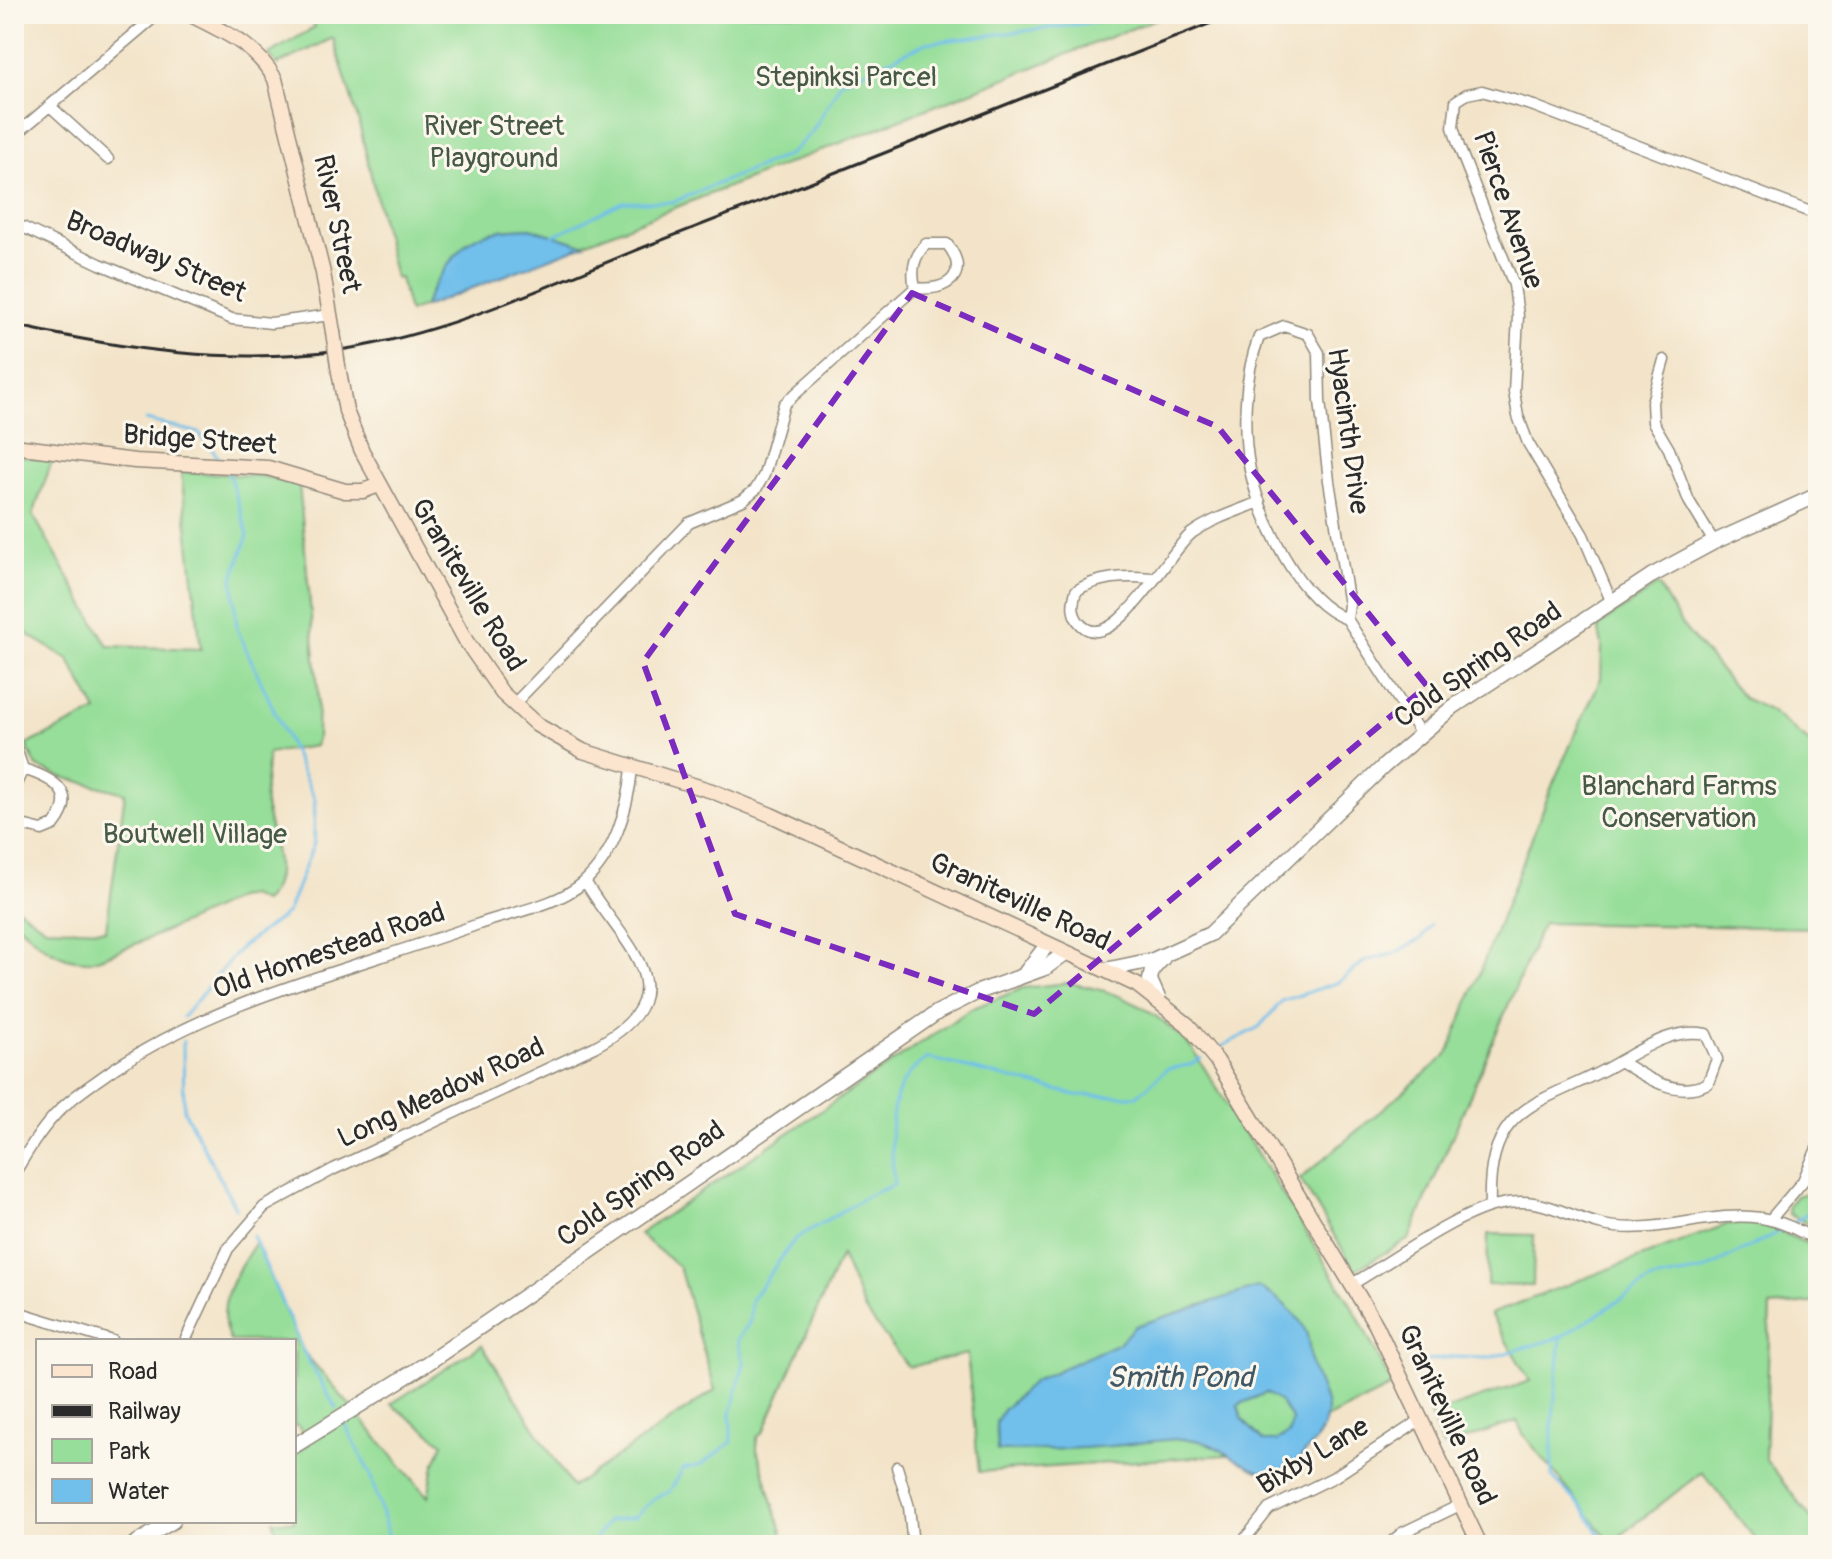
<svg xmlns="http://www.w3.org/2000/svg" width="1832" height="1559" font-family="Pangolin,sans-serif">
<rect width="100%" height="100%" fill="#fbf7ec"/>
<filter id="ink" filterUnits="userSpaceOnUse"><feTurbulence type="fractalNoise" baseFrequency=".0125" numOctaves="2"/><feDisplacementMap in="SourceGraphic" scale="16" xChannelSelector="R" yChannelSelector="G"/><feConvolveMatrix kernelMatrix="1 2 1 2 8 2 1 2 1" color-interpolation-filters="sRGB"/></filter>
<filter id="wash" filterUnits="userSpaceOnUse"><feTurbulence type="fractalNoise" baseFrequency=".006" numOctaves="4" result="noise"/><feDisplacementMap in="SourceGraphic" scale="32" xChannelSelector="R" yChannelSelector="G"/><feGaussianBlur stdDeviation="1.8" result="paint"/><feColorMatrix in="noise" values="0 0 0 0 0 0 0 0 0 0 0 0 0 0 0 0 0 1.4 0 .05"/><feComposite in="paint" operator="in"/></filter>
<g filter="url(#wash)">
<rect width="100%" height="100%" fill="#f3e4c9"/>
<path fill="#96de99" stroke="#608462" stroke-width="2" d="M309,14H1169L409,312L400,278H395L359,123L333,38L277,65L269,54L315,27Z
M14,455L52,461L33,515L108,646L201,649L181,472L261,476L299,484L318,691L317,738L315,746L268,753C267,770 263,789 265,805C270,836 291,878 263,902L250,896L236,898C220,908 100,961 88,961C57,962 34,940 14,920V905L45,928L106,930L125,793L62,777L37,767L26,745L97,711L68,659L14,626Z
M1658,585L1681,624L1743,698L1769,710L1818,749V928L1543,923L1409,1239L1355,1270L1300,1179L1448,1054L1554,781L1601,678L1602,645L1598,626Z
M1067,983C1120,990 1156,1010 1192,1048L1355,1311L1393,1386L1256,1453L979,1472L967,1354L908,1367L864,1309L841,1255L764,1431L757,1438V1450L786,1545H281L273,1521H294V1454L309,1444L298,1426H294V1341H230C213,1302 236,1274 256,1242L303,1351L428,1497L434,1465L443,1443L391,1404L482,1345L572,1487L715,1390L679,1267L639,1234L971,1009L1023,988Z
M1818,1190V1229L1789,1214L1788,1206L1796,1196Z
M1757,1222L1818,1248V1302L1770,1307L1765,1459L1818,1527V1545H1760L1702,1472L1611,1543L1523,1434L1517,1421L1443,1447L1430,1415L1530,1381L1490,1314L1728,1224Z
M1488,1234L1534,1235L1533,1286L1487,1285Z"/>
<path fill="#71bfeb" stroke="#4e758b" stroke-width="2" fill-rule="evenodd" d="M530,228L584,245L424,307C430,288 457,247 475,238C491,229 511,229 530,228Z
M1258,1287C1274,1294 1300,1315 1306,1332C1311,1345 1308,1359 1314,1373C1326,1398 1335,1414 1316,1440C1261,1514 1240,1440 1185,1439C1161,1439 1136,1444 1112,1446C1074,1449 1036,1451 997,1451L996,1422L1003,1410L1034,1381L1119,1343L1135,1326ZM1266,1393L1280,1402L1292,1420L1289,1434L1276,1441H1263L1242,1419L1238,1405Z"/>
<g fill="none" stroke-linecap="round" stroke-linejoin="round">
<path stroke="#71bfeb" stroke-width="3" d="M553,236L623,202H673L790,154L812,132L841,82L926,43L1097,22L1128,14
M146,420L199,433L218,457
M183,1017L241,947L287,913L314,843L315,800L237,629L233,578L248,535L228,471
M183,1041L184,1110L236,1209
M1221,1047L1259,1027L1282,1001L1339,982L1365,961L1396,953L1421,939L1431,925
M1794,1223L1818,1205
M253,1236L303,1351L336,1408
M1561,1337L1552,1426V1477L1585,1510L1606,1545
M1415,1363L1450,1357L1489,1358L1561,1337L1652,1280L1703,1271L1784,1229
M345,1424L370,1474L391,1545
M591,1545L608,1521L634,1517L656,1497L669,1492L683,1469L701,1465L732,1442L730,1417L744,1363L738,1340L750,1321L751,1300L795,1239L871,1194L894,1185C891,1136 882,1087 928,1058L1076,1095L1137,1096L1167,1069L1189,1065L1201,1058"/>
</g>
</g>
<g filter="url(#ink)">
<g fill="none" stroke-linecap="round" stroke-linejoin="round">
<g stroke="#8f887a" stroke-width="13">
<path id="minor" d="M50,106L108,159
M14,136L158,14
M14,223L100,264L232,319L271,323L330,315
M1284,326L1308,334L1319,353L1320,401L1329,481L1349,605L1347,619C1298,602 1261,519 1250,470C1242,431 1244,375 1259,337Z
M1664,360L1652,402L1653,422L1669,449L1689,501L1714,542
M1152,578C1127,576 1098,576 1076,591C1073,602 1071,611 1078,621C1110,665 1168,551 1192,533C1212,519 1237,511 1260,502
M1612,603L1583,535L1528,443L1518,416L1514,392L1518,316L1514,285L1459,147L1453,127L1456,101L1467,94L1482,91L1534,106L1818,215
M1347,619L1420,733
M514,704L689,523L743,500L756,489L764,475L784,404L915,288C911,271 913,257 926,244H947C971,274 948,292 915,288
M14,743L23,769L14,788
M14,815L22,825L42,830L54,825C80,792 52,778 23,769
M14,1174C26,1154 39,1132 55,1115C71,1097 93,1084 112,1070C222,997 354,969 476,925C511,912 554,907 583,883C614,856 628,809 632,769
M1490,1206C1486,1098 1545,1106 1620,1061C1647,1078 1677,1099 1708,1083L1717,1059L1706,1034C1675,1028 1647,1046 1620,1061
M1770,1220L1803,1181L1818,1146
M1352,1284C1392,1261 1454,1215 1497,1205C1542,1194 1563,1216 1603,1225C1657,1236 1711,1210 1761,1218C1782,1221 1800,1231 1818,1241
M14,1311L113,1341
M185,1341L228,1249L264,1207L334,1169L594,1047C696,993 621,944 585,881
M897,1467L909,1507L913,1545
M1240,1545L1269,1509L1334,1477L1422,1419
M1388,1545L1402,1533L1460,1505"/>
</g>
<g stroke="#8f887a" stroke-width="17">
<path id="tertiary" d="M1105,970L1153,960L1210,934L1384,766L1453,707L1651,576L1714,542L1818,495
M1026,972L1047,945
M1158,998L1150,980L1152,970L1163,958
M294,1446L426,1364L938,1012L978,992L1045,968L1064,954
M133,1545L173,1521"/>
</g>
<g stroke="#8f887a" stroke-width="17">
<path id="secondary" d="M189,14C224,32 255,44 275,79L323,273L333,332
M338,366L346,411L362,451L466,641L502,693L537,725L583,751L712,791L771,815L1137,985L1188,1025L1217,1061L1376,1325L1480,1545
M14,446L135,461L268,468L345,491H363L379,485"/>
</g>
<use href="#minor" stroke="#fff" stroke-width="10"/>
<use href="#tertiary" stroke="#fff" stroke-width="14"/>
<use href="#secondary" stroke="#fce5cf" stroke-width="14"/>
<path stroke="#2b2b2b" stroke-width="3" d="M14,325C125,350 233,366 346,349C454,332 557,281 657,242C850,168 1041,90 1234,14"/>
<g stroke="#8f887a" stroke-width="17" stroke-linecap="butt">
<path id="secondary-bridge" d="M333,332L338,366"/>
</g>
<use href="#secondary-bridge" stroke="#fce5cf" stroke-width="14"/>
</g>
</g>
<path fill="none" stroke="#7b2cbf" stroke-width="6" stroke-dasharray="16 10" stroke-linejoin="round" d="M912,293L1218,427L1427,686L1034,1014L735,914L643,662Z"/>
<g text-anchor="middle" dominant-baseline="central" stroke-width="6" stroke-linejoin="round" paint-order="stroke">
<g font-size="28" fill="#465846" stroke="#fbf7ec">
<text x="846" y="77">Stepinksi Parcel</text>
<text x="494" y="126">River Street<tspan x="494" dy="32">Playground</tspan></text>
<text x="1679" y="786">Blanchard Farms<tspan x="1679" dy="32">Conservation</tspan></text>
<text x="195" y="834">Boutwell Village</text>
</g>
<g font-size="28" fill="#2b2b2b" stroke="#fbf7ec">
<text transform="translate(1508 210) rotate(71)">Pierce Avenue</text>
<text transform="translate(337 224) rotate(78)">River Street</text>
<text transform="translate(156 257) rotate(23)">Broadway Street</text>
<text transform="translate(1348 431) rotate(82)">Hyacinth Drive</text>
<text transform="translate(200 440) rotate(4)">Bridge Street</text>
<text transform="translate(468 585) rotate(59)">Graniteville Road</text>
<text transform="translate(1478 665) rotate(-35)">Cold Spring Road</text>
<text transform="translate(1020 902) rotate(25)">Graniteville Road</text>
<text transform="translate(329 951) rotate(-19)">Old Homestead Road</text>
<text transform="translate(441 1093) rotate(-25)">Long Meadow Road</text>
<text transform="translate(641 1184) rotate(-35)">Cold Spring Road</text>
<text transform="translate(1447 1415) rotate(65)">Graniteville Road</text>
<text transform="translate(1313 1456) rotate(-31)">Bixby Lane</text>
</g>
<g font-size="30" font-style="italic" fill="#405765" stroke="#fbf7ec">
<text x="1180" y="1377">Smith Pond</text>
</g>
</g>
<rect width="1832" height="1559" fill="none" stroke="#fbf7ec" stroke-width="48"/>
<rect x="36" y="1339" width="260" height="184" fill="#fbf7ec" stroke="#a8a59f" stroke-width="2"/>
<rect x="52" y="1365" width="40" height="12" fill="#fce5cf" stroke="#a8a59f" stroke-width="2"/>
<text x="108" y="1379" font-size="24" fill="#2b2b2b">Road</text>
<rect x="52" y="1405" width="40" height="12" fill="#2b2b2b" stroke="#a8a59f" stroke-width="2"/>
<text x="108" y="1419" font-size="24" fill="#2b2b2b">Railway</text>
<rect x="52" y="1439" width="40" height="24" fill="#96de99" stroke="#a8a59f" stroke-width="2"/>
<text x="108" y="1459" font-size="24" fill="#2b2b2b">Park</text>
<rect x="52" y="1479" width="40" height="24" fill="#71bfeb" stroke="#a8a59f" stroke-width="2"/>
<text x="108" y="1499" font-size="24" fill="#2b2b2b">Water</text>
</svg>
